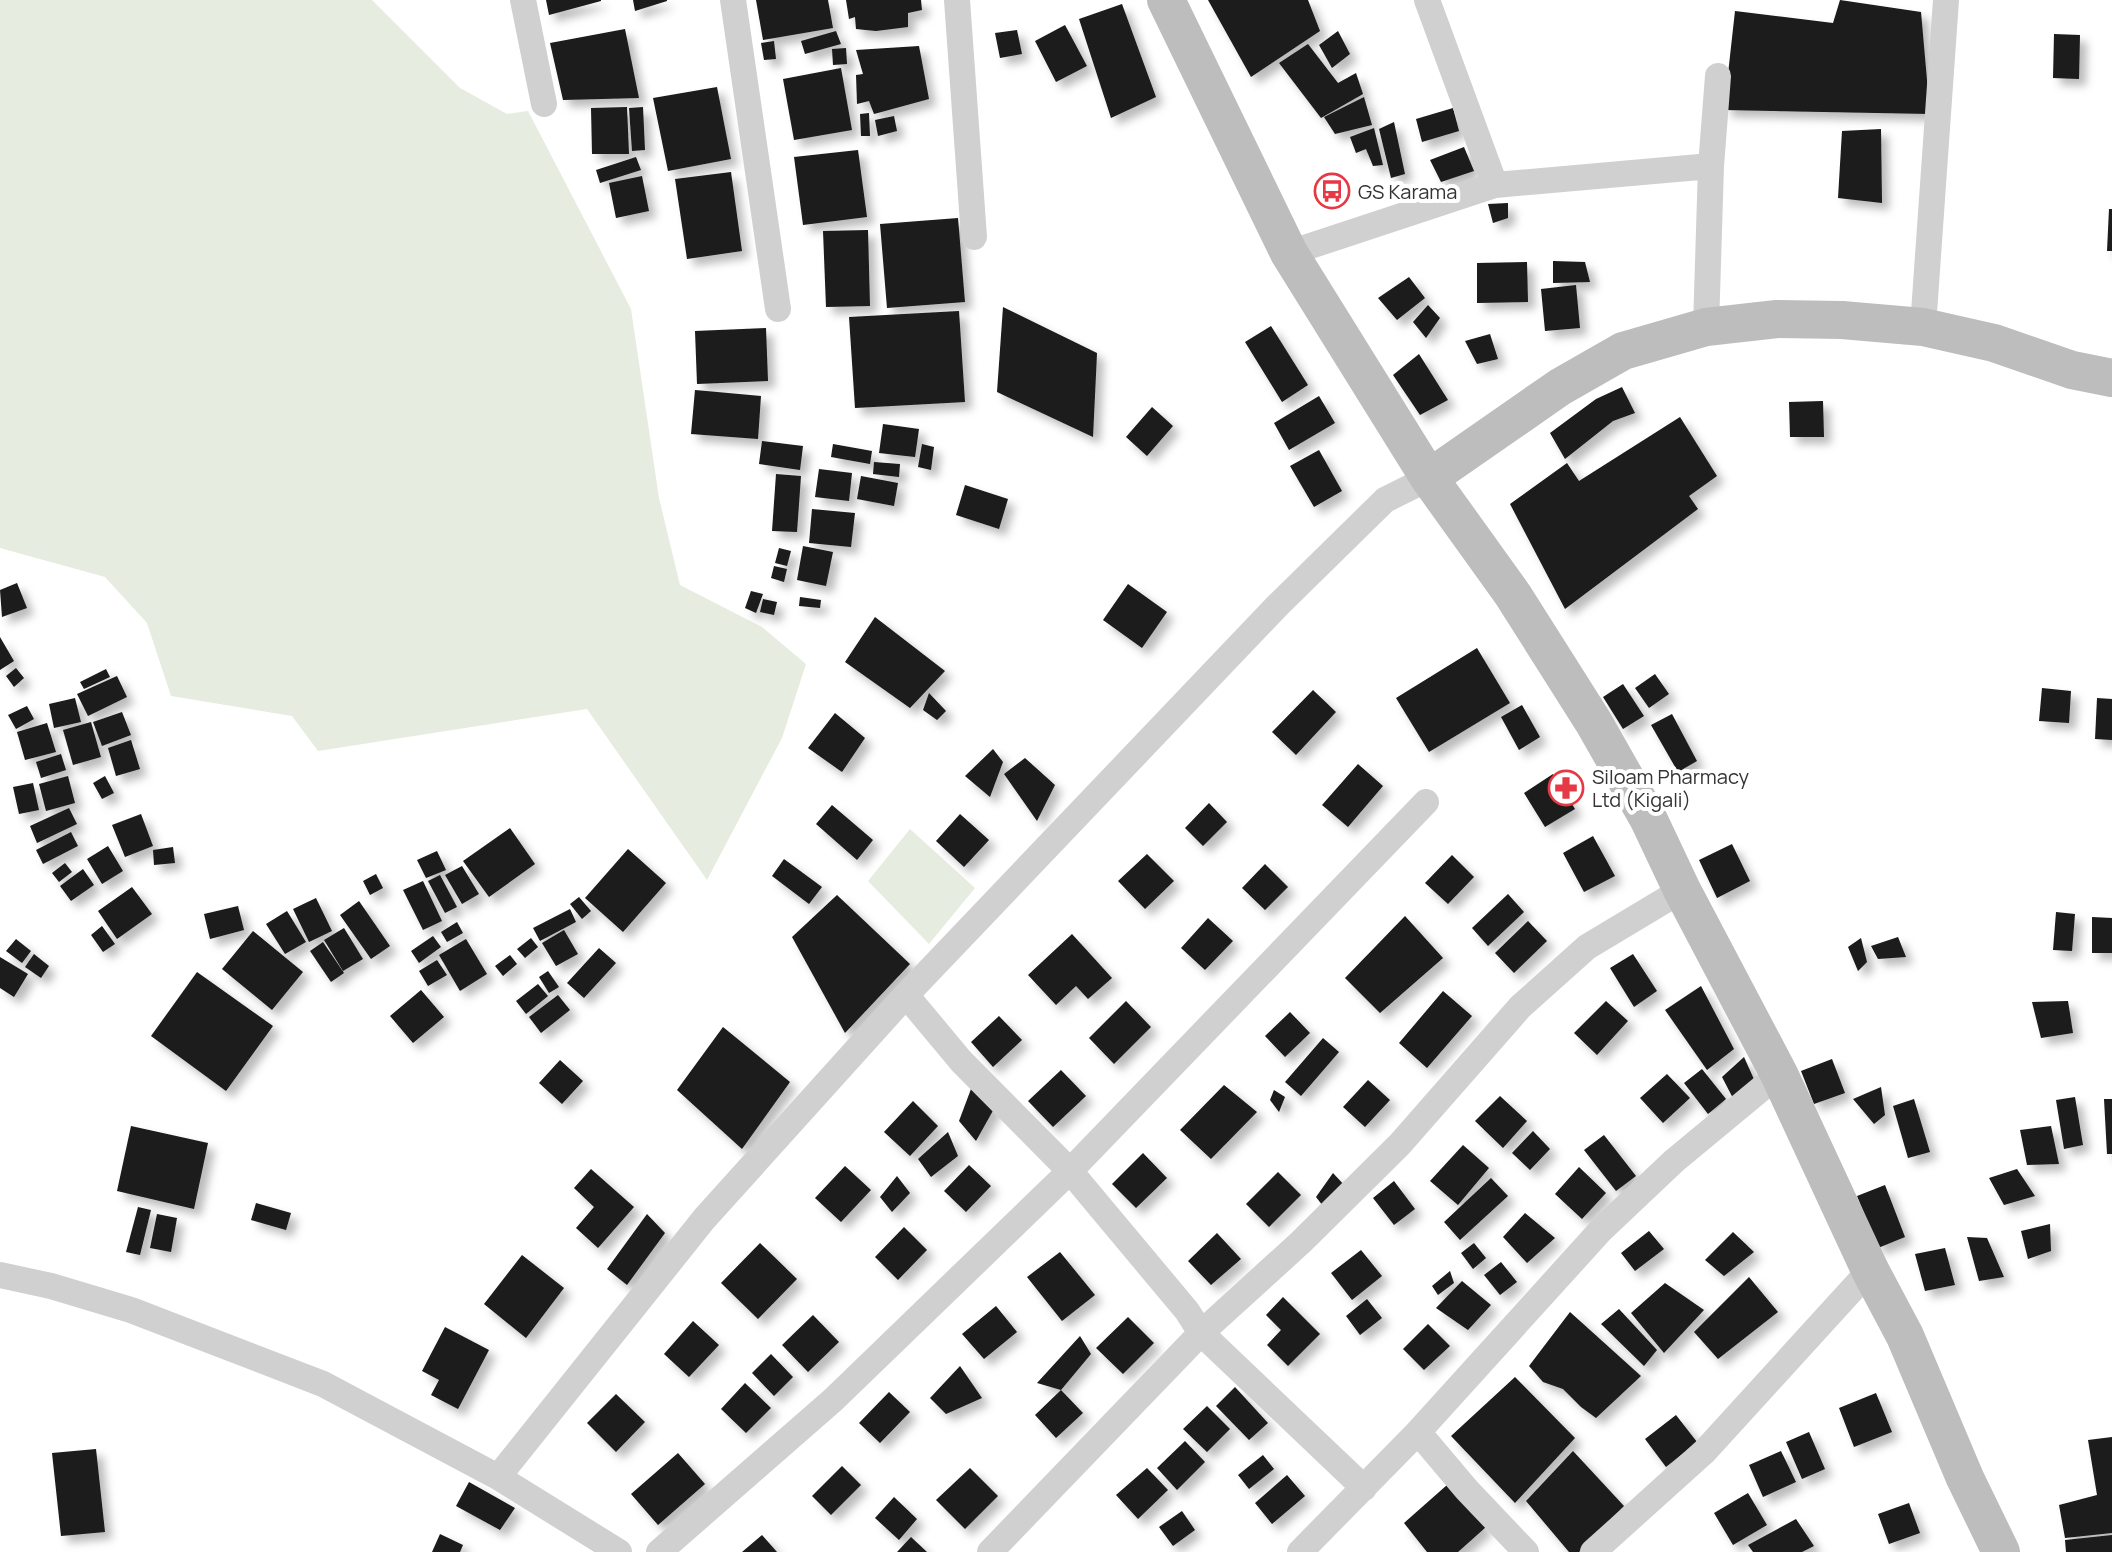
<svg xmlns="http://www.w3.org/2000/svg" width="2112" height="1552" font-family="Manrope,sans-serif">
<defs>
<filter id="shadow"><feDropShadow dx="7" dy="7" stdDeviation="4" flood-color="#0004"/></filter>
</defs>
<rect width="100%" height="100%" fill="#fff"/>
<path fill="#e6ecdf" d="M0,0H372L460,88L507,114L528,111L631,309L659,498L680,585L762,627L806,664L782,738L707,880L587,709L318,751L292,716L171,696L147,623L105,577L0,548Z
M910,829L975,888L929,944L868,881Z"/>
<path fill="#1a1a1a" filter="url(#shadow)" d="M546,0H601V1L549,15Z
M633,0H667V1L635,11Z
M756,0H828L833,28L763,40Z
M846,0H921L922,10L908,13V27L876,31L856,29L855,17L849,19Z
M1208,0H1308L1320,31L1251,77Z
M1840,0L1921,12L1930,114L1724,110L1735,11L1833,23Z
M1122,4L1156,97L1111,118L1079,19Z
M1065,25L1087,66L1056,82L1035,41Z
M625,29L639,98L563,100L550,43Z
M1017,30L1022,54L1000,58L995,33Z
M836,31L841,44L805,54L801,41Z
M1338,31L1350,54L1332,68L1319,45Z
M2054,34L2080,35L2079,79L2053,78Z
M774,41L776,59L764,60L761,43Z
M1308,44L1338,83L1356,73L1363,94L1321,118L1279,63Z
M919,46L929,99L874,114L869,101L857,104L856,75L863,74L856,50Z
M846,48L847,64L833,65L832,49Z
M841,68L852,130L794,140L783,79Z
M717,87L731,159L668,171L653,98Z
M1364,97L1372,125L1335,134L1324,117Z
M627,107L629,154H592L591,108Z
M643,107L645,150L632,151L629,108Z
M1453,108L1459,131L1422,142L1416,119Z
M869,113L870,136H861L860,114Z
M894,116L897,131L878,136L875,120Z
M1394,122L1405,174L1391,178L1379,129Z
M1374,128L1383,165L1373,166L1366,149L1356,153L1350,137Z
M1881,129L1882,203L1838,198L1842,131Z
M1464,147L1474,171L1441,182L1430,160Z
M858,150L867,217L803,225L794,157Z
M636,157L641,170L600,183L596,170Z
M731,172L742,251L687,259L675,179Z
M642,176L649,211L616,218L609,183Z
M1508,203V218L1493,223L1488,204Z
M2109,209H2112V251H2107Z
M958,218L965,302L887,308L880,224Z
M868,230L870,306L826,307L823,231Z
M1553,261L1585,262L1590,282L1553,283Z
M1527,262L1528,302L1477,303V263Z
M1409,277L1425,298L1397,320L1378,298Z
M1576,285L1580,328L1545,331L1541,289Z
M1428,305L1440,318L1426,338L1413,322Z
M1003,307L1097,353L1093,437L997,392Z
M959,311L965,402L855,408L849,317Z
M1271,326L1308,385L1282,402L1245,342Z
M766,328L768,381L697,384L695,331Z
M1490,334L1498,359L1477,364L1465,341Z
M1419,354L1448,400L1420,415L1393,375Z
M1622,387L1635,413L1613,421L1565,459L1550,433L1596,399Z
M695,390L761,396L758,439L691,434Z
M1319,396L1335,423L1289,450L1274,423Z
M1823,401L1824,437H1790L1789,402Z
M1152,407L1173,426L1147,456L1126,437Z
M1680,417L1717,476L1689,496L1698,509L1565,609L1510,504L1567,463L1579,481Z
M883,424L919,429L915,457L879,453Z
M762,441L803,446L800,470L759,464Z
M833,444L872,451L870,464L831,457Z
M922,444L934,447L931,470L918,467Z
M1319,450L1342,491L1314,507L1290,466Z
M874,462L900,464L899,477L873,474Z
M819,469L852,473L849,501L815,497Z
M776,474L801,476L797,532L772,531Z
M861,476L898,483L894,506L857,499Z
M965,485L1008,499L999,529L956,515Z
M812,509L855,513L851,547L809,543Z
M803,546L833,552L826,586L797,580Z
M779,548L791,551L787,566L775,563Z
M774,566L787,569L784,582L771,578Z
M17,583L27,608L2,617L0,590Z
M1128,584L1167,612L1142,648L1103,620Z
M751,591L763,594L756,613L745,608Z
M800,597L821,600L820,608L799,606Z
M763,599L777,602L774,615L760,612Z
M875,617L945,671L910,708L845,662Z
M0,637L14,661L0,670Z
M1477,648L1510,703L1429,752L1396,698Z
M16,668L24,678L14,687L6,676Z
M106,669L110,677L84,689L80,682Z
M1655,674L1669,694L1649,708L1635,688Z
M117,676L127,697L88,716L77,694Z
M1623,684L1644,716L1623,729L1603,697Z
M2042,688L2071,691L2069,723L2039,721Z
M1313,690L1336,712L1296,755L1272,732Z
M929,693L946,711L937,720L923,710Z
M75,698L81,722L54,728L49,704Z
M2097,698L2112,699V740L2095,739Z
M1522,705L1540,737L1519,750L1501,717Z
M27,706L34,719L16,729L8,715Z
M122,712L131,735L102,746L93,722Z
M835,713L865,738L842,772L808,748Z
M1672,714L1697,761L1678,772L1651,725Z
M91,722L101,757L73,765L63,730Z
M47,723L56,752L25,760L17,732Z
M131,740L140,769L116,776L108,748Z
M993,749L1003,762L990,797L965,776Z
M61,754L66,770L41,778L36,762Z
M1025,758L1055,785L1037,821L1004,774Z
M1358,764L1383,786L1348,827L1322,805Z
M1553,774L1575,809L1545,827L1524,793Z
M68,776L75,803L46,811L39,784Z
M105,776L114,793L102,799L93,783Z
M33,783L39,810L19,814L13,787Z
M1209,803L1227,822L1203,846L1185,828Z
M832,805L873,840L857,860L816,824Z
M69,808L77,824L37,843L30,826Z
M141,814L153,846L125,857L112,825Z
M960,814L989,840L964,867L936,841Z
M510,828L535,864L489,897L463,861Z
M71,832L78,846L43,864L36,850Z
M1593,836L1615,876L1584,892L1563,853Z
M1732,844L1750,881L1717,898L1699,860Z
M108,846L123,871L102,884L87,859Z
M173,847L175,863L154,865L153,850Z
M628,849L666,883L623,932L585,898Z
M437,851L446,870L426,878L417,860Z
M1147,854L1174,881L1145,909L1118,881Z
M1452,855L1474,877L1448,904L1425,883Z
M784,859L822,887L809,904L772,876Z
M65,863L72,872L59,882L52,873Z
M1265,864L1288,887L1265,910L1242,888Z
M462,866L479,894L462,904L445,875Z
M83,869L94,885L71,901L60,886Z
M376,874L383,888L370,895L363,881Z
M440,875L457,907L445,913L428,881Z
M423,881L442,921L423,930L403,890Z
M132,887L152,914L117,939L98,911Z
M1508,894L1524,912L1488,946L1472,928Z
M837,895L910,964L845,1033L792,937Z
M579,897L591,911L582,919L570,904Z
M316,898L332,931L309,942L293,909Z
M359,901L390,946L371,959L340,915Z
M238,906L244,930L210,939L204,914Z
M570,909L576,922L540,941L533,928Z
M287,911L306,942L285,954L266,924Z
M2056,912L2075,914L2072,951L2053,950Z
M1405,916L1443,958L1380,1013L1345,978Z
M2092,917L2112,918V953H2092Z
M1208,918L1233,941L1205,970L1181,948Z
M1528,921L1547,941L1514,973L1495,953Z
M457,922L463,933L447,942L441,932Z
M102,926L115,944L103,952L91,935Z
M344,928L363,959L343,971L324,940Z
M564,930L578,954L556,966L542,943Z
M253,931L303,972L272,1010L222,969Z
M1072,934L1112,978L1088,999L1076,986L1056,1005L1028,975Z
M433,936L441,947L419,963L411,951Z
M1898,937L1906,957L1878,959L1871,946Z
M531,938L538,947L525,958L517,949Z
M1861,938L1867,962L1858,971L1848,947Z
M16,939L31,951L22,963L6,951Z
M466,939L487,974L460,991L439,955Z
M323,942L344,973L331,982L310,951Z
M599,948L616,963L584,998L567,983Z
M34,954L49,966L41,978L25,967Z
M1633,954L1657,991L1634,1007L1610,968Z
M510,955L517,964L503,976L495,966Z
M0,957L28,974L14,997L0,988Z
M437,960L447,975L428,986L419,971Z
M548,971L559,987L549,993L539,977Z
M197,972L273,1026L226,1091L151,1036Z
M538,984L548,996L526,1014L516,1001Z
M1701,986L1734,1049L1707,1070L1665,1010Z
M421,990L444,1017L413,1043L390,1016Z
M1443,991L1472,1016L1427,1068L1399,1043Z
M558,995L570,1010L541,1033L529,1017Z
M1126,1001L1151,1027L1114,1064L1089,1038Z
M1606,1001L1628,1021L1597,1055L1574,1033Z
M2068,1001L2073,1033L2041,1038L2032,1002Z
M1290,1012L1310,1033L1285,1057L1265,1036Z
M999,1016L1022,1040L993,1067L971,1042Z
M723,1027L790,1082L742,1149L677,1090Z
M1323,1038L1339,1052L1301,1096L1285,1082Z
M1744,1057L1757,1086L1735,1102L1722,1077Z
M1832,1059L1845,1093L1814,1104L1801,1071Z
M560,1060L583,1081L562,1104L539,1083Z
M1702,1069L1726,1099L1708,1114L1684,1083Z
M1061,1070L1086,1096L1053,1127L1028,1101Z
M1667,1074L1690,1098L1663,1123L1640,1098Z
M1368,1080L1390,1100L1365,1127L1343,1107Z
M1224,1085L1257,1112L1211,1159L1180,1130Z
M1881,1087L1885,1115L1874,1124L1853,1099Z
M971,1089L995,1107L976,1141L959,1121Z
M1274,1090L1285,1097L1279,1112L1270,1100Z
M1500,1096L1527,1121L1503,1148L1475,1121Z
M2075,1097L2083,1145L2064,1149L2056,1100Z
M1914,1099L1930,1152L1908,1158L1893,1106Z
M2104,1099H2112V1154H2107Z
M913,1101L938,1126L910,1156L884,1132Z
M131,1126L208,1143L194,1209L117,1191Z
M2051,1126L2059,1164L2027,1165L2020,1130Z
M1533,1131L1550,1149L1530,1170L1512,1153Z
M948,1132L958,1156L931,1177L918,1159Z
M1604,1135L1636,1176L1616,1191L1584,1150Z
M1463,1145L1489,1168L1458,1205L1430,1181Z
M1143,1153L1167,1178L1136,1208L1112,1184Z
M969,1165L991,1186L966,1212L944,1191Z
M845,1166L871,1190L841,1222L815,1198Z
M1579,1167L1606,1193L1582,1219L1555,1194Z
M591,1169L634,1207L598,1248L576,1228L594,1207L574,1188Z
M2017,1169L2035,1196L2004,1205L1989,1178Z
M1278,1172L1301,1195L1269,1227L1246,1204Z
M1333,1173L1345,1186L1323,1206L1316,1197Z
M897,1176L910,1193L892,1212L880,1197Z
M1491,1178L1508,1196L1460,1240L1444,1222Z
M1394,1181L1415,1209L1394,1225L1373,1198Z
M1885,1185L1905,1237L1878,1248L1857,1196Z
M256,1203L291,1213L286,1230L251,1220Z
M138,1207L151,1210L140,1255L126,1252Z
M1525,1213L1555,1238L1527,1263L1503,1237Z
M157,1214L177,1218L171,1252L150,1248Z
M647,1214L665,1233L627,1285L607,1269Z
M2050,1224L2051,1251L2028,1259L2021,1231Z
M904,1227L927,1250L898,1280L875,1257Z
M1649,1231L1664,1249L1635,1271L1621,1253Z
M1733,1232L1754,1252L1724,1276L1705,1260Z
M1217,1233L1241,1259L1211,1285L1188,1261Z
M1967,1237L1987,1238L2004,1277L1979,1281Z
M760,1243L797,1279L758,1319L721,1283Z
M1474,1243L1486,1258L1473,1269L1461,1253Z
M1945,1248L1955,1285L1925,1291L1915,1254Z
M1361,1250L1382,1276L1352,1300L1331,1273Z
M1060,1252L1095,1295L1062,1321L1027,1277Z
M522,1255L564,1288L526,1338L484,1304Z
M1501,1262L1517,1282L1500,1295L1484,1275Z
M1450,1271L1454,1283L1438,1295L1432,1286Z
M1749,1277L1778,1312L1718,1359L1694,1332Z
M1462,1281L1491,1305L1468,1330L1436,1308Z
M1665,1283L1704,1310L1664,1353L1631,1313Z
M1283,1297L1320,1334L1288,1366L1267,1345L1281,1330L1266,1315Z
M1367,1299L1382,1318L1360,1335L1346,1316Z
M996,1306L1017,1332L984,1359L962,1334Z
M1619,1309L1657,1350L1644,1366L1601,1324Z
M1570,1312L1641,1376L1596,1418L1581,1407L1563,1389L1543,1382L1529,1366Z
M813,1315L839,1342L808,1372L782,1345Z
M1128,1317L1154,1343L1123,1374L1096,1348Z
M693,1321L719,1345L689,1377L664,1354Z
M1428,1324L1450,1346L1424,1370L1403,1349Z
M445,1327L489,1350L458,1409L431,1395L439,1380L422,1371Z
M1080,1336L1091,1354L1061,1390L1037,1383Z
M771,1354L793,1377L774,1396L752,1373Z
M960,1366L982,1398L946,1414L930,1398Z
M1515,1377L1575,1438L1515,1503L1451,1436Z
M745,1383L771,1408L746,1433L721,1409Z
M1235,1387L1268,1423L1249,1440L1216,1406Z
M1061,1390L1083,1413L1056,1438L1035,1415Z
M889,1392L910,1412L880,1443L859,1423Z
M1876,1393L1892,1432L1854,1447L1839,1408Z
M616,1394L645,1422L616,1452L587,1423Z
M1207,1406L1230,1429L1207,1452L1183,1429Z
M1676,1415L1697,1442L1666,1467L1645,1439Z
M1809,1432L1825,1469L1802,1479L1786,1442Z
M2112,1437V1533L2065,1538L2059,1505L2097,1495L2088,1440Z
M1185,1441L1205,1462L1177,1490L1157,1468Z
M96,1449L105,1532L61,1536L52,1453Z
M1573,1451L1624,1506L1579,1552H1569L1526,1501Z
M1781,1451L1796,1482L1763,1497L1749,1465Z
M678,1453L705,1484L658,1525L631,1494Z
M1263,1455L1274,1469L1249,1489L1238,1475Z
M842,1466L861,1485L831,1515L812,1496Z
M970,1468L998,1496L965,1529L936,1500Z
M1147,1468L1168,1490L1138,1519L1116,1495Z
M1287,1475L1305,1496L1272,1524L1255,1503Z
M469,1482L515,1508L500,1530L456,1506Z
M1447,1485L1486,1527L1458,1552H1427L1404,1523Z
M1748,1493L1767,1525L1733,1545L1714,1513Z
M894,1497L917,1519L899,1540L875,1518Z
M1909,1503L1920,1533L1889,1544L1878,1514Z
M1182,1511L1195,1530L1173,1546L1159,1527Z
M1796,1519L1814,1546L1802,1552H1753L1748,1545Z
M440,1534L463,1545L460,1552H432Z
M762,1535L777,1552H742Z
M2112,1535V1552H2066L2065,1540Z
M911,1537L927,1552H897Z"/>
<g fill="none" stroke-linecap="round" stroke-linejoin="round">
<path stroke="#d0d0d0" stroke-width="26" d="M523,0L544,104
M733,0L778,309
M957,0L974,237
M1427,0L1495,185
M1289,253L1495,185L1711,166
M1706,327L1711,166L1718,76
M1923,327L1946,0
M906,995L961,1061L1070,1171L1187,1311L1201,1333L1364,1488
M0,1275L51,1286L131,1310L323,1384L498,1477L704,1219L906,995L1277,606L1385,500L1429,478
M1418,1432L1467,1490L1526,1552
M498,1477L619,1552
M659,1552L833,1400L1070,1171L1426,802
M990,1552L1201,1333L1301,1242L1400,1144L1520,1007L1587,947L1682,890
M1300,1552L1418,1432L1601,1230L1674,1161L1779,1074
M1593,1552L1705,1451L1870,1270"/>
<path stroke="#bdbdbd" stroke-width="38" d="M1166,0L1289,253L1429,478L1513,595L1594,723L1648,818L1682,890L1779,1074L1870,1270L1905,1336L1965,1478L2001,1552
M1429,478L1560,387L1623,351L1706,327L1777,319L1842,320L1923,327L1994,343L2072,370L2112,378"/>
</g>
<defs>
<g id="bus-ring" transform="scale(1.8)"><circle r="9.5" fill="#fff" stroke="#e63946" stroke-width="1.5"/><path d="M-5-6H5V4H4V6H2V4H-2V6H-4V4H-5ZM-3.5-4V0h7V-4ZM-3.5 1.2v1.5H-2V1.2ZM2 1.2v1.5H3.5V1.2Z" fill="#e63946"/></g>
<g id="pharmacy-ring" transform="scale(1.8)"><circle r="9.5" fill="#fff" stroke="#e63946" stroke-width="1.5"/><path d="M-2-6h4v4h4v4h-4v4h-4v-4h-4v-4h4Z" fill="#e63946"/></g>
</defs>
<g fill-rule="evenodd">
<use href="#bus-ring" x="1332" y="191"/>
<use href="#pharmacy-ring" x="1566" y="788"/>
</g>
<g text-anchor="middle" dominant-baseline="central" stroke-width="8" stroke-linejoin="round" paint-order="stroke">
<g font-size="20" fill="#333" stroke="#fff" text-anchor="start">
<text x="1358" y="191">GS Karama</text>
<text x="1592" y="776">Siloam Pharmacy<tspan x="1592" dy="23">Ltd (Kigali)</tspan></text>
</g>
</g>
</svg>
